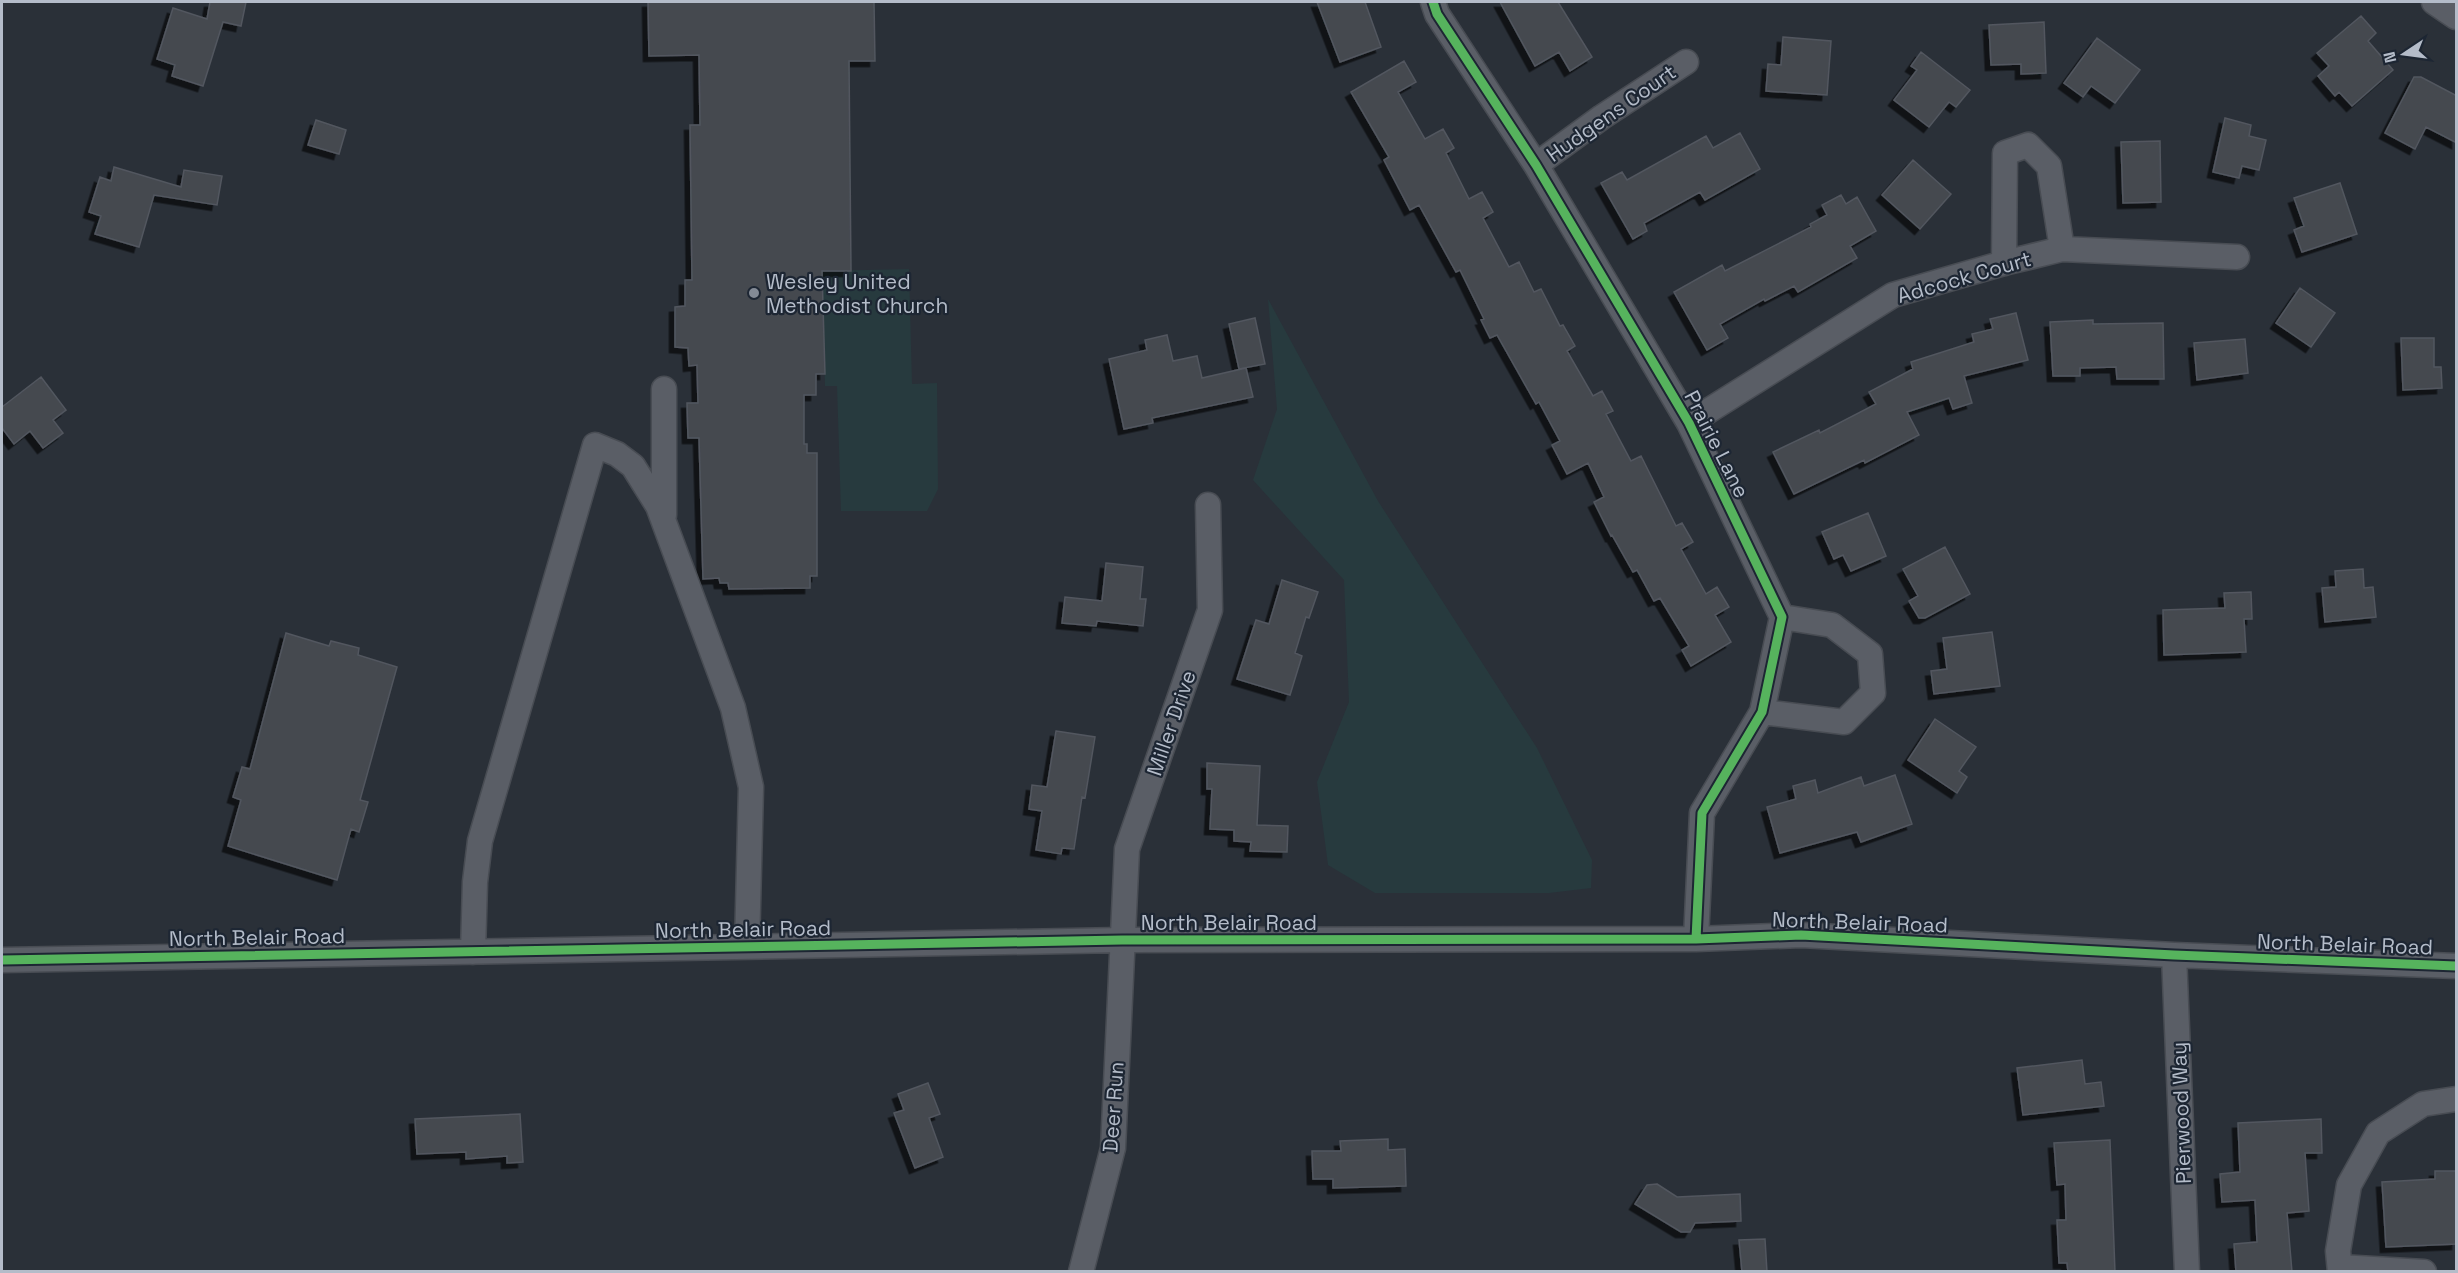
<svg xmlns="http://www.w3.org/2000/svg" width="2458" height="1273" font-family="'Space Grotesk',sans-serif">
<defs>
<filter id="shadow"><feDropShadow dx="-5.5" dy="5.5" stdDeviation="0" flood-color="#0009"/></filter>
</defs>
<rect width="100%" height="100%" fill="#2a3038"/>
<path fill="#273a3e" d="M909,269L912,384L937,383L938,489L927,511H841L837,386H825L822,271Z
M1268,299L1378,501L1537,748L1592,860L1591,888L1549,893H1375L1328,865L1317,782L1349,702L1344,580L1253,480L1277,409Z"/>
<path fill="#444950" stroke="#52575f" stroke-width="1.5" filter="url(#shadow)" d="M210,2H246L241,26L223,22L203,86L172,76L175,65L157,59L173,8L207,19Z
M648,2H874L875,61H849L851,271H822L825,374H816V395H804V444H807V453H817V576H810V588L729,589L728,583H720L719,578L703,579L699,438H688L687,403H698L697,365L689,366L688,348L675,347V307L685,306V280H692L690,125H700L699,55L649,56Z
M1317,2H1365L1381,47L1340,62Z
M1500,2H1558L1592,57L1570,71L1559,52L1535,66Z
M2361,16L2376,33L2368,41L2393,70L2352,106L2339,92L2335,96L2318,76L2329,66L2317,53Z
M2044,22L2046,73L2021,74V64L1991,65L1989,25Z
M1783,37L1831,41L1827,95L1766,91L1768,64L1781,65Z
M2097,38L2140,70L2115,103L2091,86L2083,97L2064,83Z
M1921,52L1970,90L1956,107L1949,102L1929,127L1894,100L1917,70L1911,66Z
M1404,61L1416,82L1398,92L1425,139L1443,129L1454,148L1446,153L1469,199L1482,192L1493,212L1483,218L1509,267L1519,262L1534,292L1541,289L1560,326L1563,325L1575,346L1567,351L1593,396L1602,391L1613,411L1606,414L1631,461L1641,456L1676,526L1682,523L1693,542L1681,549L1706,594L1717,587L1729,607L1715,615L1731,642L1691,666L1682,650L1689,646L1660,598L1654,601L1637,570L1633,572L1612,535L1611,536L1594,502L1604,497L1588,463L1567,474L1552,445L1560,441L1539,402L1536,404L1497,335L1490,338L1481,320L1484,319L1460,270L1456,272L1419,205L1410,210L1384,160L1389,157L1351,92Z
M2414,77H2421L2457,96V143L2426,127L2415,149L2385,133Z
M2225,118L2251,125L2249,136L2266,140L2259,170L2242,166L2239,178L2213,172Z
M316,120L346,130L339,154L308,145Z
M1740,133L1760,169L1705,200L1700,192L1644,223L1647,231L1633,239L1601,183L1622,172L1627,180L1706,136L1713,148Z
M2160,141L2161,202L2123,203L2121,142Z
M1913,160L1951,194L1920,229L1882,195Z
M114,167L181,187L184,170L222,176L217,205L154,195L139,247L95,234L101,216L89,212L100,177L111,181Z
M2340,183L2357,234L2302,252L2294,230L2304,226L2294,198Z
M1841,195L1846,204L1857,197L1876,231L1850,246L1857,258L1798,292L1794,286L1765,301L1764,299L1720,324L1728,338L1707,350L1674,292L1722,265L1725,271L1811,227L1810,224L1827,215L1822,205Z
M2300,288L2335,313L2311,347L2276,323Z
M2016,313L2028,360L1964,376L1972,403L1953,409L1949,398L1907,412L1919,435L1865,463L1864,460L1794,494L1773,452L1819,430L1820,433L1876,404L1869,392L1913,369L1911,362L1974,342L1972,334L1993,329L1990,319Z
M1255,318L1265,364L1239,369L1229,324Z
M2093,320V324L2163,323L2164,379H2117L2116,367L2080,368V376H2053L2050,322Z
M1167,335L1173,361L1197,356L1202,378L1246,368L1253,397L1152,418L1153,423L1124,429L1109,359L1147,350L1145,340Z
M2401,338H2434V367H2441L2442,388L2403,390Z
M2245,339L2248,373L2197,380L2194,343Z
M41,377L66,410L53,420L63,433L43,448L30,431L14,444L2,428V407Z
M1868,513L1886,556L1851,571L1843,555L1834,559L1822,532Z
M1945,547L1970,594L1925,618H1919L1909,601L1918,596L1903,569Z
M1106,563L1143,567L1140,599H1146L1143,626L1097,621L1096,626L1062,623L1065,597L1102,601Z
M2363,569L2364,588L2373,587L2376,617L2325,622L2322,588L2336,587L2335,571Z
M1282,580L1318,592L1309,618L1306,617L1295,653L1302,656L1290,695L1237,679L1256,620L1269,624Z
M2251,592L2252,619H2244L2246,652L2164,655L2163,610L2225,608L2224,593Z
M1992,632L2000,686L1934,694L1931,671L1947,669L1943,638Z
M286,633L329,646L331,641L359,648L358,655L397,667L360,800L368,802L359,832L351,829L337,880L228,846L241,800L233,797L242,767L250,769Z
M1935,719L1976,747L1959,771L1967,777L1957,793L1908,760Z
M1056,731L1095,737L1085,798L1082,797L1074,849L1062,848L1061,854L1036,850L1042,811L1029,809L1032,785L1047,787Z
M1207,763L1260,766L1257,825L1288,826L1287,852L1250,851L1251,842L1234,841V830L1210,829L1212,789H1207Z
M1895,775L1912,824L1861,842L1857,832L1780,853L1767,807L1796,799L1793,786L1815,780L1818,793L1861,777L1864,786Z
M2082,1060L2085,1084L2101,1082L2104,1106L2023,1115L2017,1068Z
M928,1083L940,1114L929,1118L943,1157L915,1168L894,1113L904,1110L898,1094Z
M520,1114L523,1162L507,1163V1156L466,1159V1152L417,1154L415,1119Z
M2321,1119L2322,1153H2305L2309,1211L2287,1213L2292,1272H2236L2234,1244L2257,1242L2255,1200L2222,1202L2220,1174L2240,1172L2238,1123Z
M1388,1139V1150L1405,1149L1406,1186L1333,1188V1179H1313L1312,1151H1341L1340,1141Z
M2110,1140L2115,1272H2068L2067,1263H2059L2057,1220H2066L2065,1184L2057,1185L2054,1143Z
M2435,1171H2457V1244L2386,1247L2382,1182L2435,1179Z
M1657,1184L1677,1197L1740,1194L1741,1221L1695,1223L1690,1232H1681L1635,1204L1647,1185Z
M1765,1239L1767,1272H1742L1739,1240Z"/>
<g fill="none" stroke-linecap="round" stroke-linejoin="round">
<g stroke="#484c53" stroke-width="27">
<path id="minor" d="M1433,2L1437,14L1536,165L1689,423L1782,617L1762,712L1702,813L1696,939
M2434,2L2456,17
M1536,165L1602,117L1686,62
M2004,263L2005,153L2028,145L2049,166L2062,249
M1689,423L1893,295L2004,263L2062,249L2237,257
M664,515V389
M1762,712L1844,722L1873,693L1870,654L1832,625L1782,617
M473,952L475,882L480,841L595,445L617,454L633,466L658,506L733,708L751,787L747,947
M2174,955L2187,1272
M2,960L1122,940L1696,939L1801,935L2174,955L2456,966
M2340,1267L2424,1272
M1081,1272L1113,1148L1127,849L1210,610L1208,505
M2340,1272L2338,1251L2349,1185L2378,1133L2423,1104L2456,1099"/>
</g>
<use href="#minor" stroke="#5a5e66" stroke-width="24"/>
<g stroke="#1d2633" stroke-width="13">
<path id="cycleway" d="M1433,2L1437,14L1536,165L1689,423L1782,617L1762,712L1702,813L1696,939
M2,960L1122,940L1696,939L1801,935L2174,955L2456,966"/>
</g>
<use href="#cycleway" stroke="#56b35d" stroke-width="9"/>
</g>
<circle fill="#848b96" stroke="#1d2633" stroke-width="2" cx="754" cy="293" r="6"/>
<g text-anchor="middle" dominant-baseline="central" stroke-width="4.5" stroke-linejoin="round" paint-order="stroke">
<g font-size="21" fill="#b4bcc9" stroke="#1d2633">
<text transform="translate(1611 113) rotate(-35)">Hudgens Court</text>
<text transform="translate(1964 277) rotate(-16)">Adcock Court</text>
<text transform="translate(1717 444) rotate(63)">Prairie Lane</text>
<text transform="translate(1171 723) rotate(-71)">Miller Drive</text>
<text x="1229" y="922">North Belair Road</text>
<text transform="translate(1860 922) rotate(2)">North Belair Road</text>
<text transform="translate(743 929) rotate(-1)">North Belair Road</text>
<text transform="translate(257 937) rotate(-1)">North Belair Road</text>
<text transform="translate(2345 944) rotate(2)">North Belair Road</text>
<text transform="translate(1113 1107) rotate(-86)">Deer Run</text>
<text transform="translate(2181 1113) rotate(-92)">Pierwood Way</text>
</g>
<g font-size="21" fill="#b4bcc9" stroke="#1d2633" text-anchor="start">
<text x="766" y="281">Wesley United<tspan x="766" dy="24">Methodist Church</tspan></text>
</g>
</g>
<rect width="2458" height="1273" fill="none" stroke="#b4bcc9" stroke-width="6"/>
<g transform="translate(2404 54) rotate(257)" stroke="#1d2633" stroke-width="4.5" paint-order="stroke">
<path d="M0-4.5L10 22L0 15L-10 22Z" fill="#b4bcc9"/>
<text y="-9" font-size="16" font-weight="bold" text-anchor="middle" fill="#b4bcc9">N</text>
</g>
</svg>
